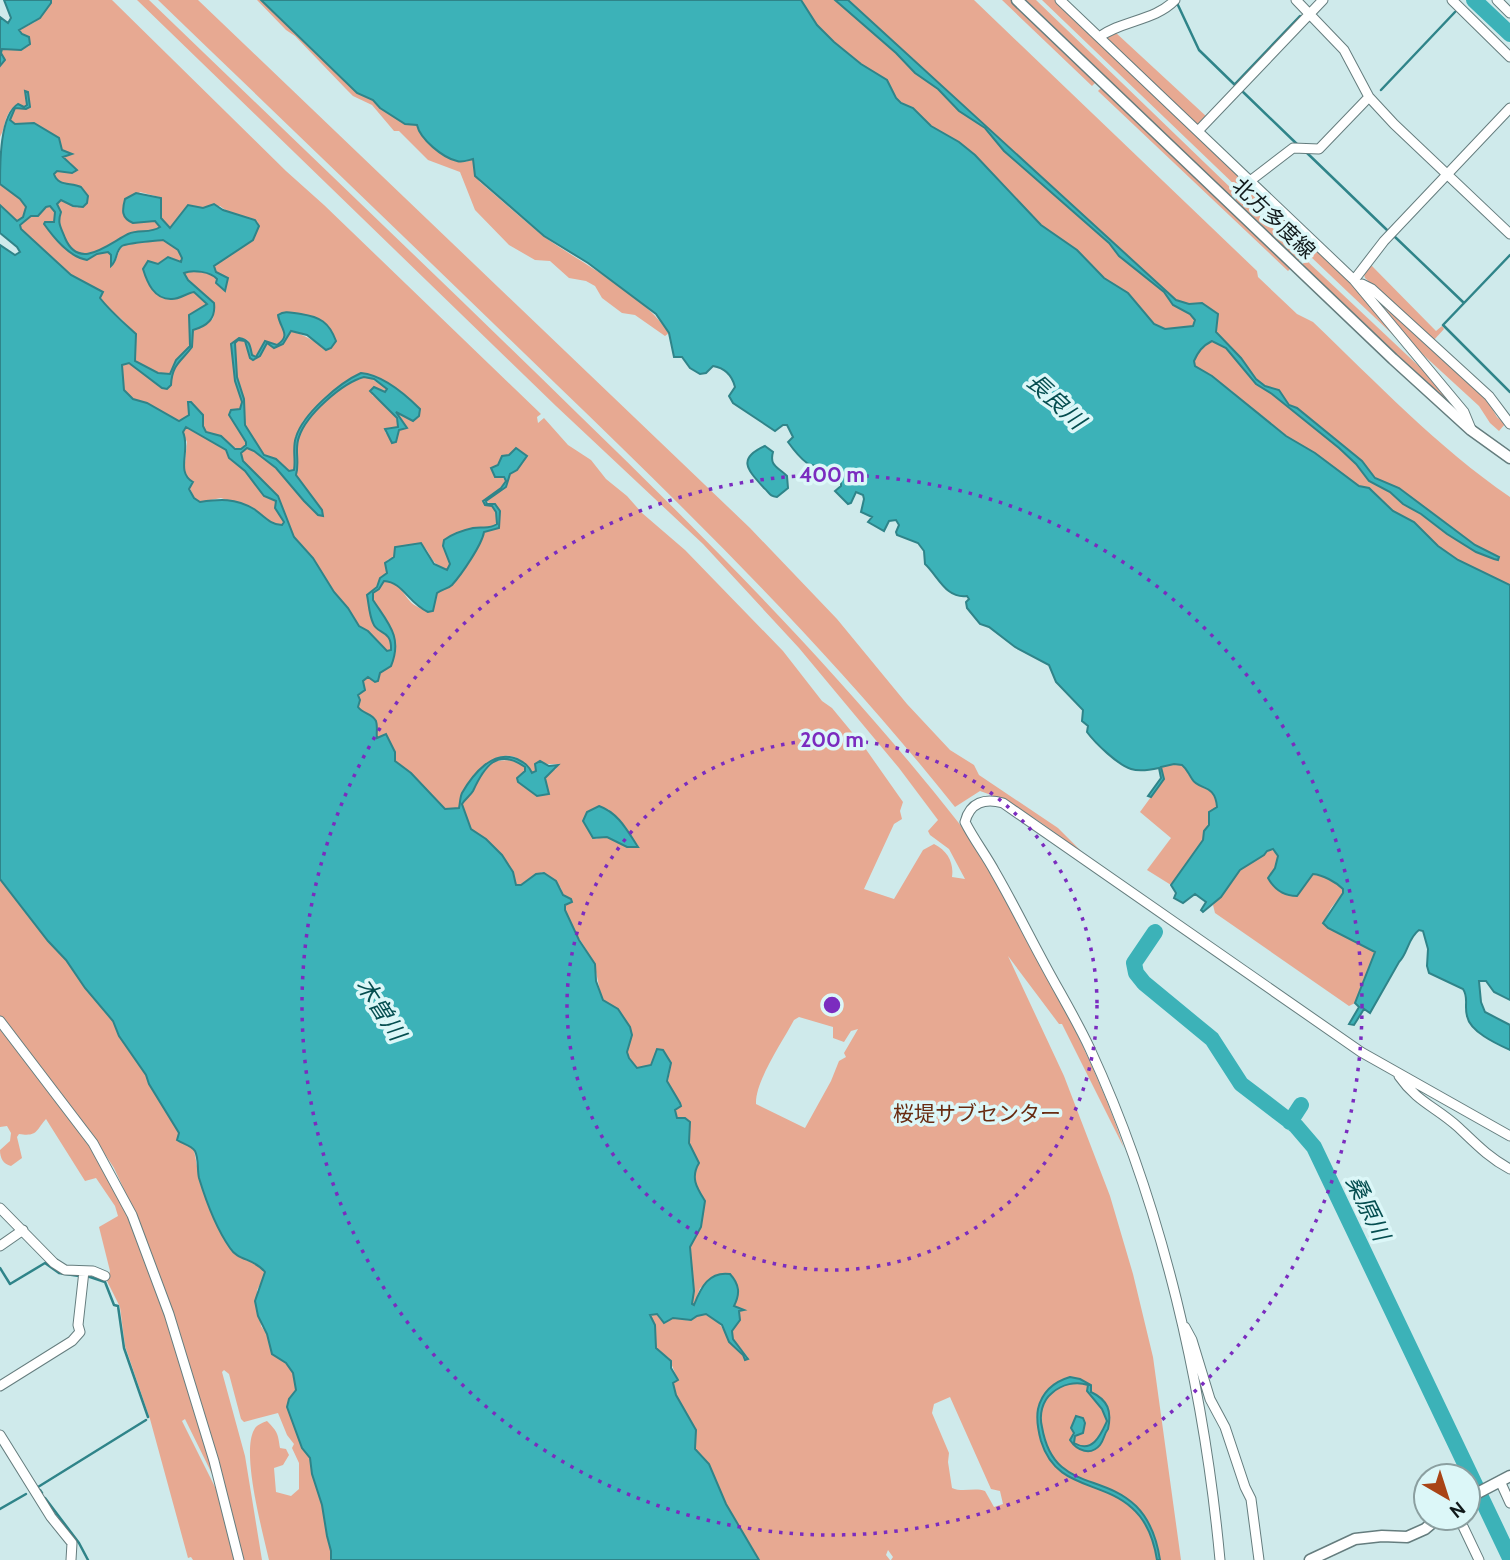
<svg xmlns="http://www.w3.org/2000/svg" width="1510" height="1560" font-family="Cabin,'Noto Sans JP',sans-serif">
<rect width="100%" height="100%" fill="#cfeaeb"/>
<path fill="#e7a992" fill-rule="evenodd" d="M51,0H112L286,171L324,205L541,414L537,417L538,423L544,418L568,445L591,460L606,479L627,496L642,513L685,550L783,651L822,701L832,708L865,748L903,802L900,811L902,819L894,824L864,889L894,899L923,850L934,844C948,851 954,863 952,877L965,879L949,849L930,835L928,831L938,820L899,768L799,648L703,544L556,406L137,0H149C292,138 436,275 578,414C712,544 843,676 958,822C985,855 1004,896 1024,934C1062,1003 1099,1072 1124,1148L1062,1024H1059L1008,956L1064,1076L1110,1196L1133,1274L1153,1357L1181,1560H891L893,1557L888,1550L886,1555L890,1560H759L726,1504L709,1464L695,1449L696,1430L676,1395L673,1383L677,1378L669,1358L656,1348L655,1325L650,1317L655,1313L661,1320L667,1322L672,1318C677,1318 685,1321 690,1320C695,1319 699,1313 705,1314C725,1318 726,1348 748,1357L733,1339L731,1331L740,1320L739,1311L743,1310L734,1306C741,1294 739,1285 730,1274L700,1288L694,1305L692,1304L694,1291L690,1247L698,1230L705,1201C698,1190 694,1183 694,1170L698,1166L689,1143L690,1125L685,1118H678C671,1106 665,1085 670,1072L658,1049L651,1065L637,1068L629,1058L610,1004L603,1000C598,987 598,975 593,963C586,945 570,929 565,910C563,903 563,895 561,888L542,872L521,885H516L513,872L498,851L486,839L471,829L462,804L472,792L476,781L494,761L512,760L525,767V771L518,778V782L537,796L549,794L545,778L547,774L556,769L557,764H545L532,773C506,730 465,777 459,808L445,809L411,773L395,761V752L386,734L377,738C376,733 378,727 375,722C372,714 363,714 358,707L360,700L358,695L363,681L368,677L378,681L380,673L391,666C402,637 389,623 373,600V593L379,589L384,581C404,582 402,598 416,606C420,609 428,610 433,611L437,593L452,585L456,577L470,562L484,532L499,528V509L486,501L506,487L510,474L517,470L527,456L518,450C512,451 509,456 502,456L498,465L491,468L506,481L501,488L483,501L487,506H492L495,510L497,523C489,530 484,526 475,528C464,529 452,535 443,542L450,564L447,570C425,561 434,551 418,543L408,547L397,546L395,549L394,557L387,560L385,567L387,573L377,587L367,595C369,605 369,614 373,623C377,634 392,628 391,650L387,651L368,631L359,626L348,608L334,592L313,559L294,537L278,496L243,461L241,453L247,448C266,452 302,499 318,514L322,510L296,475C300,460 295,449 299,437C306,415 346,378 369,377L387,389L386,392L377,388L372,395C383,403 398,412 398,427L387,428L385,432L393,443L399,430L406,428L396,412L414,420L412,401L373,375H357L321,402L303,421L295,439L294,470L289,471L276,459L264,455L245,425L244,404L237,377L235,343L238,340L245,341L251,359L260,356L267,343L272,347L285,341L291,331C306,335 316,344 331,348L336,341C326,314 311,317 287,312L284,338L277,345L265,341L256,357L252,355L248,340L239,338L231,344L235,381L242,402L240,409L231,410L229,415L246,442V445L241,449C229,448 221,436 206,432L203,426V415L191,402L188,403L190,413L187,418L175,421L147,403L133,399L124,390L122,365L127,362L164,389L171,380L178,360L192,347L193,330L213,319C216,299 192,288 184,273C191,269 207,272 215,275L216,281L225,290L228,281L216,272L214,266L250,242L258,222C246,215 229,215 220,206L203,208L191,205L170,228L161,218L162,209L159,197L140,192L122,210L137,223L155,221L160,227L157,229C148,233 138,230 128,234C110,243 91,262 71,249C62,237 57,225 61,210L57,204L61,200L78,208L63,184L57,180L54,174L57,171L65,172L71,163L63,157L72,154L62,150L60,140L45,129L15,124L10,120L15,108H28L27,91V105L24,107L18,104C3,113 7,125 0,137V66L5,60L1,51L4,48L21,50L29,46V37L22,34L19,30L35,22ZM608,809L626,827L633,841L638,845C618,848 611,832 596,839L588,830ZM799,1017L833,1027V1038L844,1042L851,1031L858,1029L844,1053L846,1057L839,1061L831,1081L805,1128L756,1104C755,1081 783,1041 794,1020ZM950,1397L991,1489L1000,1491L1003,1504L994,1507L985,1491C974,1487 963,1493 952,1488L948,1462L949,1453L932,1413L934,1404Z
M158,0H198L750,528L837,619L907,704L950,750L974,765L979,775L1058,828L1083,853C1051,830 1018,803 980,791L955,807C834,655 696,519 556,384C424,256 291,128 158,0Z
M257,0H261L357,93L373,100L405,124L417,125C419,137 449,163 462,162C466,162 470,160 473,159L475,175L480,182C501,200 521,218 542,235C584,266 639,290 669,333L665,336L635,315L622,313L602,298L595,286L586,281L569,278L550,261L535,260L509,245L475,210L460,172L428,160L399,131H394L372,105L353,96L346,89L295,36L286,30Z
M801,0H835L896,53L915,73L938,89L959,111L985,128L1004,151L1109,243L1119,256L1164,292L1173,305L1190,314L1195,320L1193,326L1165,329L1154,324L1128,293L1104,278L1077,250L1041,225L975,155L959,142L931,126L913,108L902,103L896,98L887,80L861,64L834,42L817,25Z
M848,0H974L1257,271L1258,277L1297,314L1313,322C1376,382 1437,447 1510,497V585L1458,560L1438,546L1414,522L1393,511L1369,489L1359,486L1315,453L1286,436L1264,417L1245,405L1232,391L1195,366L1193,361L1204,345L1212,341L1226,348L1256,384L1272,394L1339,448L1356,464L1369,481L1390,492L1447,534L1476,552L1494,559L1399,488L1375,478L1362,461L1297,408L1289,405L1282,394L1265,386L1256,379L1241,358L1216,332L1217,314L1202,303L1190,304L1176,300Z
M1002,0H1011L1096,82L1092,86Z
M1026,0H1036L1235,192L1231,197Z
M1042,0H1055L1246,181L1239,189Z
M1115,32L1207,117L1200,125H1195L1108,41L1107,38Z
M1102,87L1292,267L1288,271L1098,91Z
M0,184L25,203V213L21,219L17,221L0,205Z
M1249,185L1313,246L1306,253L1242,192Z
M1239,196L1302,256L1298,261L1235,200Z
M50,206L55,212L54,222H45V225C56,239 68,254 85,260L97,254L108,252L115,262L120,249L125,245L163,240L178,250L182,258L181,262L170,257L158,264L148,261L143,269C147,282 155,299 172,299C180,299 187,293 194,292L207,304L189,315L190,346L176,360L170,374L158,373L135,361C133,351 133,336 128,327C120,313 98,307 101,291L71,275L21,229L20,225L31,216H37L46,207Z
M1316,249L1364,295L1409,350L1310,256Z
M1306,260L1425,372L1460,414L1302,265Z
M1371,265L1436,331L1442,326L1444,329L1433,341L1365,278L1364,274Z
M1374,295L1487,400L1497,417L1505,424L1499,431L1490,423L1479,406L1418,350Z
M186,427L226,450L229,458L245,471L268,498L276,501L284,522L282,525L271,522L253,509L221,498L200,502L194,498L184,473L187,442L183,433Z
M1178,763C1188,768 1187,775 1193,781C1204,792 1214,785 1217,807L1209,812V825L1204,831L1203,840L1171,885L1147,870L1171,838L1140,812L1164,779L1161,767Z
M1271,849L1278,855L1275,868L1268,878L1276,889L1297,896L1312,874C1323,875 1336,881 1343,889V893L1331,908L1323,923L1328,928L1375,951L1355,1003L1349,1006L1215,913L1213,905L1240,870Z
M0,879L48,941L66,960L85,988L113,1021L119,1036L146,1075L149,1084L179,1133V1142L190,1145L194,1150L199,1177L210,1208L230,1249L236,1255L253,1261L265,1272V1276L257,1290L261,1326L267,1334L272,1354L286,1363L293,1373L296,1390L289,1399L294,1427L302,1448L310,1458L312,1474L322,1505L327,1536L331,1551V1560H269C263,1533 241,1454 254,1430C256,1425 262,1423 267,1421C278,1432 278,1434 280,1448L286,1449L289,1455L283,1465L274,1468L276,1492L291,1496L299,1489V1463L292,1448L294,1444L287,1435L278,1413L244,1422L241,1419L229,1374L224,1370L222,1372L245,1456L262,1560H243L216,1452L174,1317L136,1215L114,1168L95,1139L0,1017Z
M0,1029L88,1143L127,1213L164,1311L216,1482L185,1419L182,1421L219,1495L234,1560H193L191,1557L188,1558L150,1419L125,1346L120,1307L107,1281L110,1271L99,1227L118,1216L115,1206L96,1178L85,1181L46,1119C36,1130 38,1137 19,1134L17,1137L22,1158L11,1166C3,1164 0,1158 0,1150L10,1141L11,1133L7,1126L0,1127Z"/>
<path fill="#3cb2b8" stroke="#2f8489" stroke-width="2" fill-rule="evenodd" d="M4,0H51V3L40,18L19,30L22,34L29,37L30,44L21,50L2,49L1,53L5,60L0,66V17L8,23L11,18Z
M261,0H801L817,25L834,42L861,64L887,80L896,98L901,103L913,108L931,126L959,142L975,155L1041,225L1077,250L1104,278L1128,293L1154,324L1165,329L1193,326L1195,320L1190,314L1173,305L1164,292L1119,256L1109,243L1004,151L985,128L959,111L938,89L915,73L896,53L835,0H848L1176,300L1189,304L1202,303L1218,314L1216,332L1241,358L1256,379L1265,386L1279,390L1289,405L1297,408L1362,461L1375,478L1399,488L1475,545L1499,557L1498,560L1494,559L1476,552L1447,534L1421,514L1403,504L1390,492L1369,481L1356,464L1339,448L1272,394L1256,384L1226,348L1212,341C1202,346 1198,352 1194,361L1195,366L1212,376L1286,436L1315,453L1359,486L1369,488L1393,511L1414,522L1438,546L1458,560L1510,585V1000L1494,992L1486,981H1479L1481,1002L1485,1012L1510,1025V1050C1497,1044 1470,1032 1467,1016C1464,1005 1469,998 1463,989L1429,973L1427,966L1428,949L1423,931L1419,930C1408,938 1408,953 1399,962L1370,1013L1364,1009L1354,1025L1349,1024L1359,1007L1355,1003L1375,952L1328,928L1323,923L1343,893V889C1336,882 1323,875 1313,874L1297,896C1284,896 1274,889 1268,878L1275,868L1278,856L1273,849L1267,851L1264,855L1240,870L1221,897L1203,912L1201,910L1206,902L1195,894L1183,903L1174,898L1176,893L1171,885L1203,840L1204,831L1209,825V812L1217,807C1215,783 1199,791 1192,779C1188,773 1187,769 1182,765L1174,764L1161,767L1164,779L1151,797L1148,796L1161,778L1159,768C1150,770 1140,772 1131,769C1118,765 1095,743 1087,732L1088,726L1082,721L1083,710L1056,682L1049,665L1015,647L989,627L980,624L967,608L966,602L969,599L967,596C946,599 938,576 925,564L924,551L918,543L897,535L896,532L899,525L896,520L889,521L884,531L868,522L872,517L861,512L864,499L863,495L856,492L851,503L848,504L835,491L841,486V474L838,472L829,476C826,461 817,469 807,463C800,458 793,449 788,442L793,437L787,425H783L775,431L733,403L729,396L735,387C732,375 725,368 713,366L706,373L700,374L690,368L682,357H674L669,333L656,314L588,263L544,236L475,176L473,159C468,160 463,163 457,161C443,158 420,139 417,125L405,124L380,108L373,100L357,93Z
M25,91L28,92L30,107L26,109L15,108L10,120L15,124L34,123L59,138L62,150L72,154L63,157L77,170L72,173L57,171L54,174C58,187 71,182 81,187L88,196L87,203L83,207L73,206L61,200L57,204L61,212C57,224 61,227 65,238C79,271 108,244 128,234C139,229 150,234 160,227L155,221L133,223C121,218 122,210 125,199L136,193L161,198V218L170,228L188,205L203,208L214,204L223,210L255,220L259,226L253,240L214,266L216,272L228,278L225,291L216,283L217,279C211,272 193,269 184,273L188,280L214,303C216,319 207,326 193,330L192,347C181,362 172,364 171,385L167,389L162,388L129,363L122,365L124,390L133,399L147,403L179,421L189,415L188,402H191L203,415V426L206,432L221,436L235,449H241L246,445V442L229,415L231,410L240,409L242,402L235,381L231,344L239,338C250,340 250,345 252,355L256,357L265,341L277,345C292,335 280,329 278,315C286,310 291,313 301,314C320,317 329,322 336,341L331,348L326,350L307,335L291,331L283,344L274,348L267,343L260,356L253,360L250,358L245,341L238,340L235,343L237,377L244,399L245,425L264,455L276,459L289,471L294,470C296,459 292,448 296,437C303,414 339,383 361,373C383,375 405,394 420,409L419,416L413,421L396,412L407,428L399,430L396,442L392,443L385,429L398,427L397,418L370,391L374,387L385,392L387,389L374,379L364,377C342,383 306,415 299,437C294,449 300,461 296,475L322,510L323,516L318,515L304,501L276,468L254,451L247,448L241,453L243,461L278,496L294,537L313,558L334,592L348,608L359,626L368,631L387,651L391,650C392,629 377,635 373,623C369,614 369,605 367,595L377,587L380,578L387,573L385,563L394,557L395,547L421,543L434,564L447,570L450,564L443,546L444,540C452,534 464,530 473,528C483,526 488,530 497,524L496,512L492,506L485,505L483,501L501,488L506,481L504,477H495L491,468L498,465L502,456L509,455L516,448L527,456L517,470L510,474L506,487L486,501L487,504H495L500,511L499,528L484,532C482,545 461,575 452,585C448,589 442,589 437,593L433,611L428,612C408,603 403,582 384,581L379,589L373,593V600C388,623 403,637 391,666L380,673L378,681L375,682L368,677L363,681L365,690L358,695L360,700L358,707C363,714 372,713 376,721C378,727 376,733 377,738L386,734L395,752V761L411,773L445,809L459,808C460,804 460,797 462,793C473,774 493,749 517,759C525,763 529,766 532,773L536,771L535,764L540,761L549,766L558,765L545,778L549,794L537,796L518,782L517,778L525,771V767C497,747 484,767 473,791C470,796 465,799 462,804L471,829L486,839L502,855L513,872L516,885H521L536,874L544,873L556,881L563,895L571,899L572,902L565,905V910L579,940L595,964L596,981L603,1000L618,1009L630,1027L632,1035L627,1052L629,1058L637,1068L651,1065L657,1049L663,1050L671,1063L667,1081L680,1103L681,1106L675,1110L677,1118H685L690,1122L689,1143L699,1163C690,1178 697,1188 705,1201L701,1227L690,1247L694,1291L692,1304L694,1305C701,1287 709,1271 730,1274C740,1285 740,1294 734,1306L744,1310L739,1311L740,1320L732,1331L733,1339L748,1359L745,1360L743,1355L729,1342L722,1325L706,1314L697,1316L691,1320L673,1318L664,1323L657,1314L650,1315L655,1325L656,1348L671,1361V1368L678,1380L673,1383L676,1395L696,1430L695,1449L709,1464L726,1504L759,1560H331V1551L327,1536L322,1505L312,1474L310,1458L302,1448L287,1407L289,1399L296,1390L293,1373L286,1363L272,1354L267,1334L258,1316L255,1301L265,1272C254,1258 238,1261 230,1248C216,1228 206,1201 199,1178C197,1169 199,1159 195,1151C191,1145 183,1144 177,1140L179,1133L149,1084L146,1075L119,1036L113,1021L85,988L66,960L48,941L0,879V245L15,255L20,252L17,247L0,233V205L17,221L23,217L26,207L20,199L0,184C0,162 0,115 18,104L24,107L27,105ZM50,206L55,212L54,222H45L44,224C54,238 69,257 87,260L97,254L108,252L111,255V266C118,260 115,251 122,246C127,243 155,241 163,240L178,250L182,258L181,262L168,257L158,264L148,261L143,269C147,282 154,300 172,299C180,299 187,293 194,292L207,304L189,315L190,346L176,360L170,374L158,373L135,361L136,334C124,323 109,310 100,298L103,292L71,275L21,229L20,225L31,216H38L46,207ZM186,427L226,450L229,458L245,471L264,496L276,501L275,508L284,522L282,525C270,525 263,515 254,509C235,498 220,499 200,502L194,498L189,489L193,482C175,472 191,450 183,432Z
M765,446L773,452C769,466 778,467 787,476L788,488L777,497C769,496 770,493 764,488C748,470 736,459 765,446Z
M599,806C619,813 628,832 638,847H627L607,837L593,838L583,821L587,812Z
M1070,1377L1080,1379L1091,1385V1392C1108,1400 1112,1411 1108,1429C1104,1434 1104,1440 1100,1445C1091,1456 1077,1451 1070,1440L1074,1433L1071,1428L1076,1416L1083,1418L1085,1423L1083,1433L1075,1436L1074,1443C1093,1454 1101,1434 1107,1421L1102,1409L1087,1391L1088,1385C1076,1381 1062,1384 1052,1393C1042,1401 1039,1415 1042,1427C1053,1491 1101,1472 1136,1506C1151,1521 1157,1540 1160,1560H1157C1154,1541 1147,1521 1132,1508C1101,1480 1056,1490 1041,1441C1038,1430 1036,1420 1038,1409C1042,1392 1053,1382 1070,1377Z"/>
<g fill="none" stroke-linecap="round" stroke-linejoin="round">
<path stroke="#2f8489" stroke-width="2.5" d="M1177,3L1199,50L1236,86
M1235,84L1300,16
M1241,90L1299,146
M1381,90L1455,12
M1306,152L1387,230
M1394,236L1464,303
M1510,255L1443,325L1510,392
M0,1268L10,1284L45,1263L59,1273L79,1276
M87,1276L105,1282L114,1305L118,1306L124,1348L148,1417
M38,1487L146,1420
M40,1490L42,1493
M45,1498L79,1543L88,1560
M0,1509L26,1494"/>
<path stroke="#3cb2b8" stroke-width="16" d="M1474,0L1510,34
M1155,932L1134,963L1136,973L1144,983L1212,1039L1241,1084L1296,1126L1314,1147L1510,1558
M1290,1122L1301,1105"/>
<g stroke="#657d7e" stroke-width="11">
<path id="minor" d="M1060,0L1354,280L1464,412L1471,429
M1296,0L1344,50L1369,97L1394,124L1510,234
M1452,0L1510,57
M1497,0L1510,13
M1099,37C1122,20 1155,21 1175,0
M1198,131L1323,0
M1250,181L1293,148L1319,149L1369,97
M1354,280L1384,241L1510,108
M1362,284L1372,289L1489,396L1510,424
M0,1021L93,1143L132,1215L169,1314L214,1461L239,1560
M1399,1076C1417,1102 1436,1107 1458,1127C1475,1143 1489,1158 1510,1169
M0,1208L54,1263L65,1270L93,1271L105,1276
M0,1246L23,1230
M1185,1327L1192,1340L1210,1399L1225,1427L1245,1487L1251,1499L1259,1560
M0,1386L72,1341L80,1332L78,1325L84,1271
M0,1435L51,1517L72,1543L71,1560
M1500,1481L1510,1503
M1459,1518L1479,1560
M1220,1560C1204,1388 1163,1207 1090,1049C1077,1021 1060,993 1045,965C1028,934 1013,903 995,872C986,855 974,840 965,822C970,802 985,798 1003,803L1361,1052L1510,1136"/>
</g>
<g stroke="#657d7e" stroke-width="13">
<path id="major" d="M1017,0L1393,359L1471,430L1510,458
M1468,1498L1510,1476
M1310,1560L1355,1539L1382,1536L1407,1537L1425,1529L1438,1518"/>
</g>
<use href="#minor" stroke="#fff" stroke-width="9"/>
<use href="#major" stroke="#fff" stroke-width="10"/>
</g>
<g fill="none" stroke="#7b2cbf" stroke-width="3.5" stroke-dasharray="3.5 7">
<circle cx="832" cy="1005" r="265"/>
<circle cx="832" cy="1005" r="530"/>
</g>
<g text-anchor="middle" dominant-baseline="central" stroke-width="7" stroke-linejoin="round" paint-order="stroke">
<g font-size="21" fill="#111a1b" stroke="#dcf7f8">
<text transform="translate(1274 218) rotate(44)">北方多度線</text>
</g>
<g font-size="21" fill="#682b11" stroke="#dcf7f8">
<text x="977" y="1113">桜堤サブセンター</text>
</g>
<g font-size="23" font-style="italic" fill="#054e50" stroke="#dcf7f8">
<text transform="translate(1056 401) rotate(43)">長良川</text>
<text transform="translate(381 1009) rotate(57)">木曽川</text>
<text transform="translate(1368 1208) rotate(64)">桑原川</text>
</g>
</g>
<circle cx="832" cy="1005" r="10" fill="#7b2cbf" stroke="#dcf7f8" stroke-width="3.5"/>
<g font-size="21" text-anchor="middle" font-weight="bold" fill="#7b2cbf" stroke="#dcf7f8" stroke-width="7" stroke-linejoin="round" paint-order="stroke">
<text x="832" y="482">400 m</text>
<text x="832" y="747">200 m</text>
</g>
<g transform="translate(1447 1497) rotate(141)"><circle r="33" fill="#dcf7f8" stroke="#8b9fa0" stroke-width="2"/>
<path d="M0-5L12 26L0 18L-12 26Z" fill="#a94416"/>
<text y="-10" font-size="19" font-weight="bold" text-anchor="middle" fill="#111a1b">N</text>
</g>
</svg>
